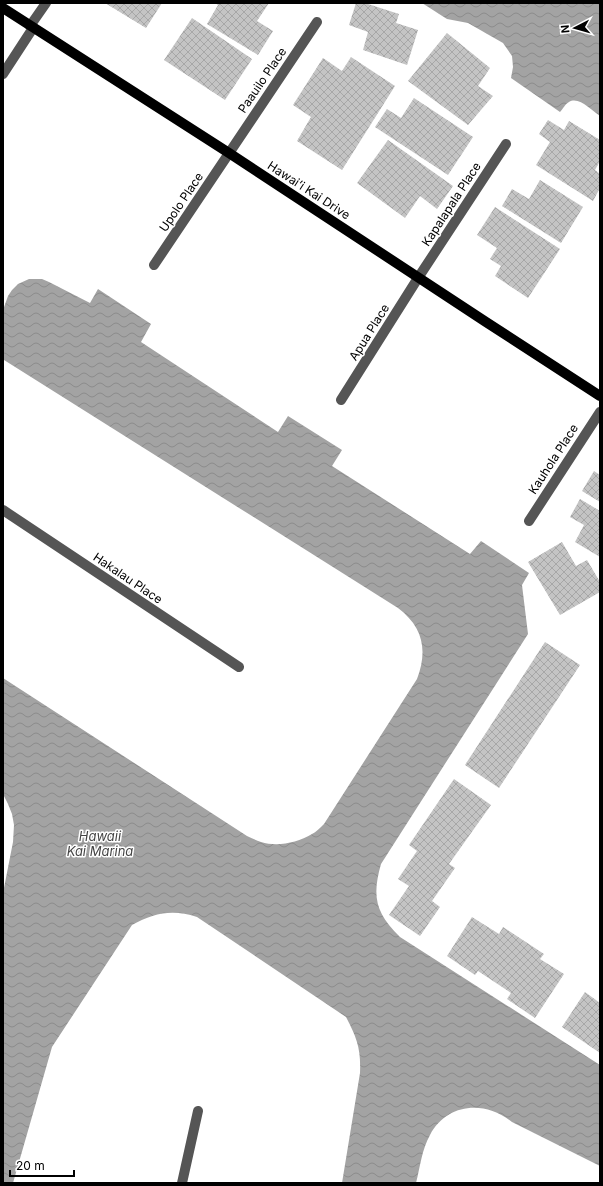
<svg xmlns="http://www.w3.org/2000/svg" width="603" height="1186" font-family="Inter,sans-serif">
<defs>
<pattern id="water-waves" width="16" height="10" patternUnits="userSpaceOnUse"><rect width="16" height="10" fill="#a3a3a3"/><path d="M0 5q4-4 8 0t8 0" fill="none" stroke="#8b8b8b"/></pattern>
<pattern id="building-cross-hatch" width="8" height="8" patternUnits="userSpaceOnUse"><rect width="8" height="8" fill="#c4c4c4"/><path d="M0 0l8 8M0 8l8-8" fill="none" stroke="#a7a7a7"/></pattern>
</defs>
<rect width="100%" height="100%" fill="#fff"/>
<path fill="url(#water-waves)" d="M422,3H600V116C592,111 579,96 569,102C565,104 563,109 560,112L511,78L513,67L512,56L503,43L468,23L447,19Z
M29,279H42L49,282L90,303L98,289L151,324L141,342L278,432L288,416L342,450L332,466L470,554L481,541L529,573L522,585L528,634L381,864C372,896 375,913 400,937L600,1065V1166L512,1122C485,1100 447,1103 430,1135C422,1149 420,1167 416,1183H342L360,1073C361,1049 357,1038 346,1017L197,917C172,909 154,913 132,925L52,1047L13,1183H3V893L13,842L14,825L12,814L8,804L3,794V678L247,836C251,838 256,840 261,842C277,847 297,843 312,834C316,832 320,828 324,824L417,679C428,650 423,627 398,608L4,360L3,310L8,296L12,290L18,284Z"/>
<path fill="url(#building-cross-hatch)" d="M105,3H162L146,28Z
M215,3H269L257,21L273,31L258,55L207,24L218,5Z
M356,3H365L399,14L396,23L418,30L407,65L363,50L368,32L349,25Z
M192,18L252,59L225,100L164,60Z
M447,33L490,68L478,86L493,96L468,125L408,81Z
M351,57L395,86L342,170L297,141L311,117L293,105L323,58L342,71Z
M414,98L473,137L448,175L375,127L387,109L401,118Z
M548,120L564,130L569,121L600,140V161L595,170L600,174V188L593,201L536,165L550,142L539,134Z
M388,140L453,186L437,209L420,196L405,218L357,183Z
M540,180L583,207L561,243L502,206L512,189L529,199Z
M495,207L560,249L528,298L495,276L501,266L490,259L497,248L477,235Z
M594,471L600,475V502L582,491Z
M580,499L600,511V557L575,542L584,525L570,517Z
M562,542L576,566L587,560L600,582V592L560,615L528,562Z
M545,642L580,665L499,788L465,765Z
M454,779L491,805L449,864L455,868L432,901L440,907L420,936L389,915L409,886L398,879L417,851L409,845Z
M472,917L499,934L503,927L544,954L540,959L564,974L535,1018L507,999L511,993L478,971L475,975L447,956Z
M585,992L600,1003V1053L562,1027Z"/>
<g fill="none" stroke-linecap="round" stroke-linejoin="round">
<path stroke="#555" stroke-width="10" d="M30,26L46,3
M3,74L33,28
M154,265L317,22
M341,400L418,278L506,144
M3,510L239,667
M529,521L600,412
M182,1183L198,1111"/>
<path stroke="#000" stroke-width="10" d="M3,8L229,153L486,322L600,396"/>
</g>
<g text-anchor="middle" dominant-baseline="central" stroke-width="3" stroke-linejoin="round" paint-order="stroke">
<g font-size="12" fill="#000" stroke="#fff">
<text transform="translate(262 80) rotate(-56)">Paauilo Place</text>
<text transform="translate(309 190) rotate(33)">Hawai’i Kai Drive</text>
<text transform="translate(181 202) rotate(-56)">Upolo Place</text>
<text transform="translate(451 204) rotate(-57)">Kapalapala Place</text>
<text transform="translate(369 332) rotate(-58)">Apua Place</text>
<text transform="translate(553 459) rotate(-57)">Kauhola Place</text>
<text transform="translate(128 578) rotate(34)">Hakalau Place</text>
</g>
<g font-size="13" font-style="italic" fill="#444" stroke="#fff">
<text x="100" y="836">Hawaii<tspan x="100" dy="15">Kai Marina</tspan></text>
</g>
</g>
<rect width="603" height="1186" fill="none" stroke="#000000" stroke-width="8"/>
<g transform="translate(575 28) rotate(264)" stroke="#ffffff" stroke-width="3" paint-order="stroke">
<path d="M0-3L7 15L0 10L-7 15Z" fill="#000000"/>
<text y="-6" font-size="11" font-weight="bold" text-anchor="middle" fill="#000000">N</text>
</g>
<path d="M10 1170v6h64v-6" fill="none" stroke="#000000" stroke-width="2"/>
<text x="16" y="1170" font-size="12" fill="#000000" stroke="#ffffff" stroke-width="3" paint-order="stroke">20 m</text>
</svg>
